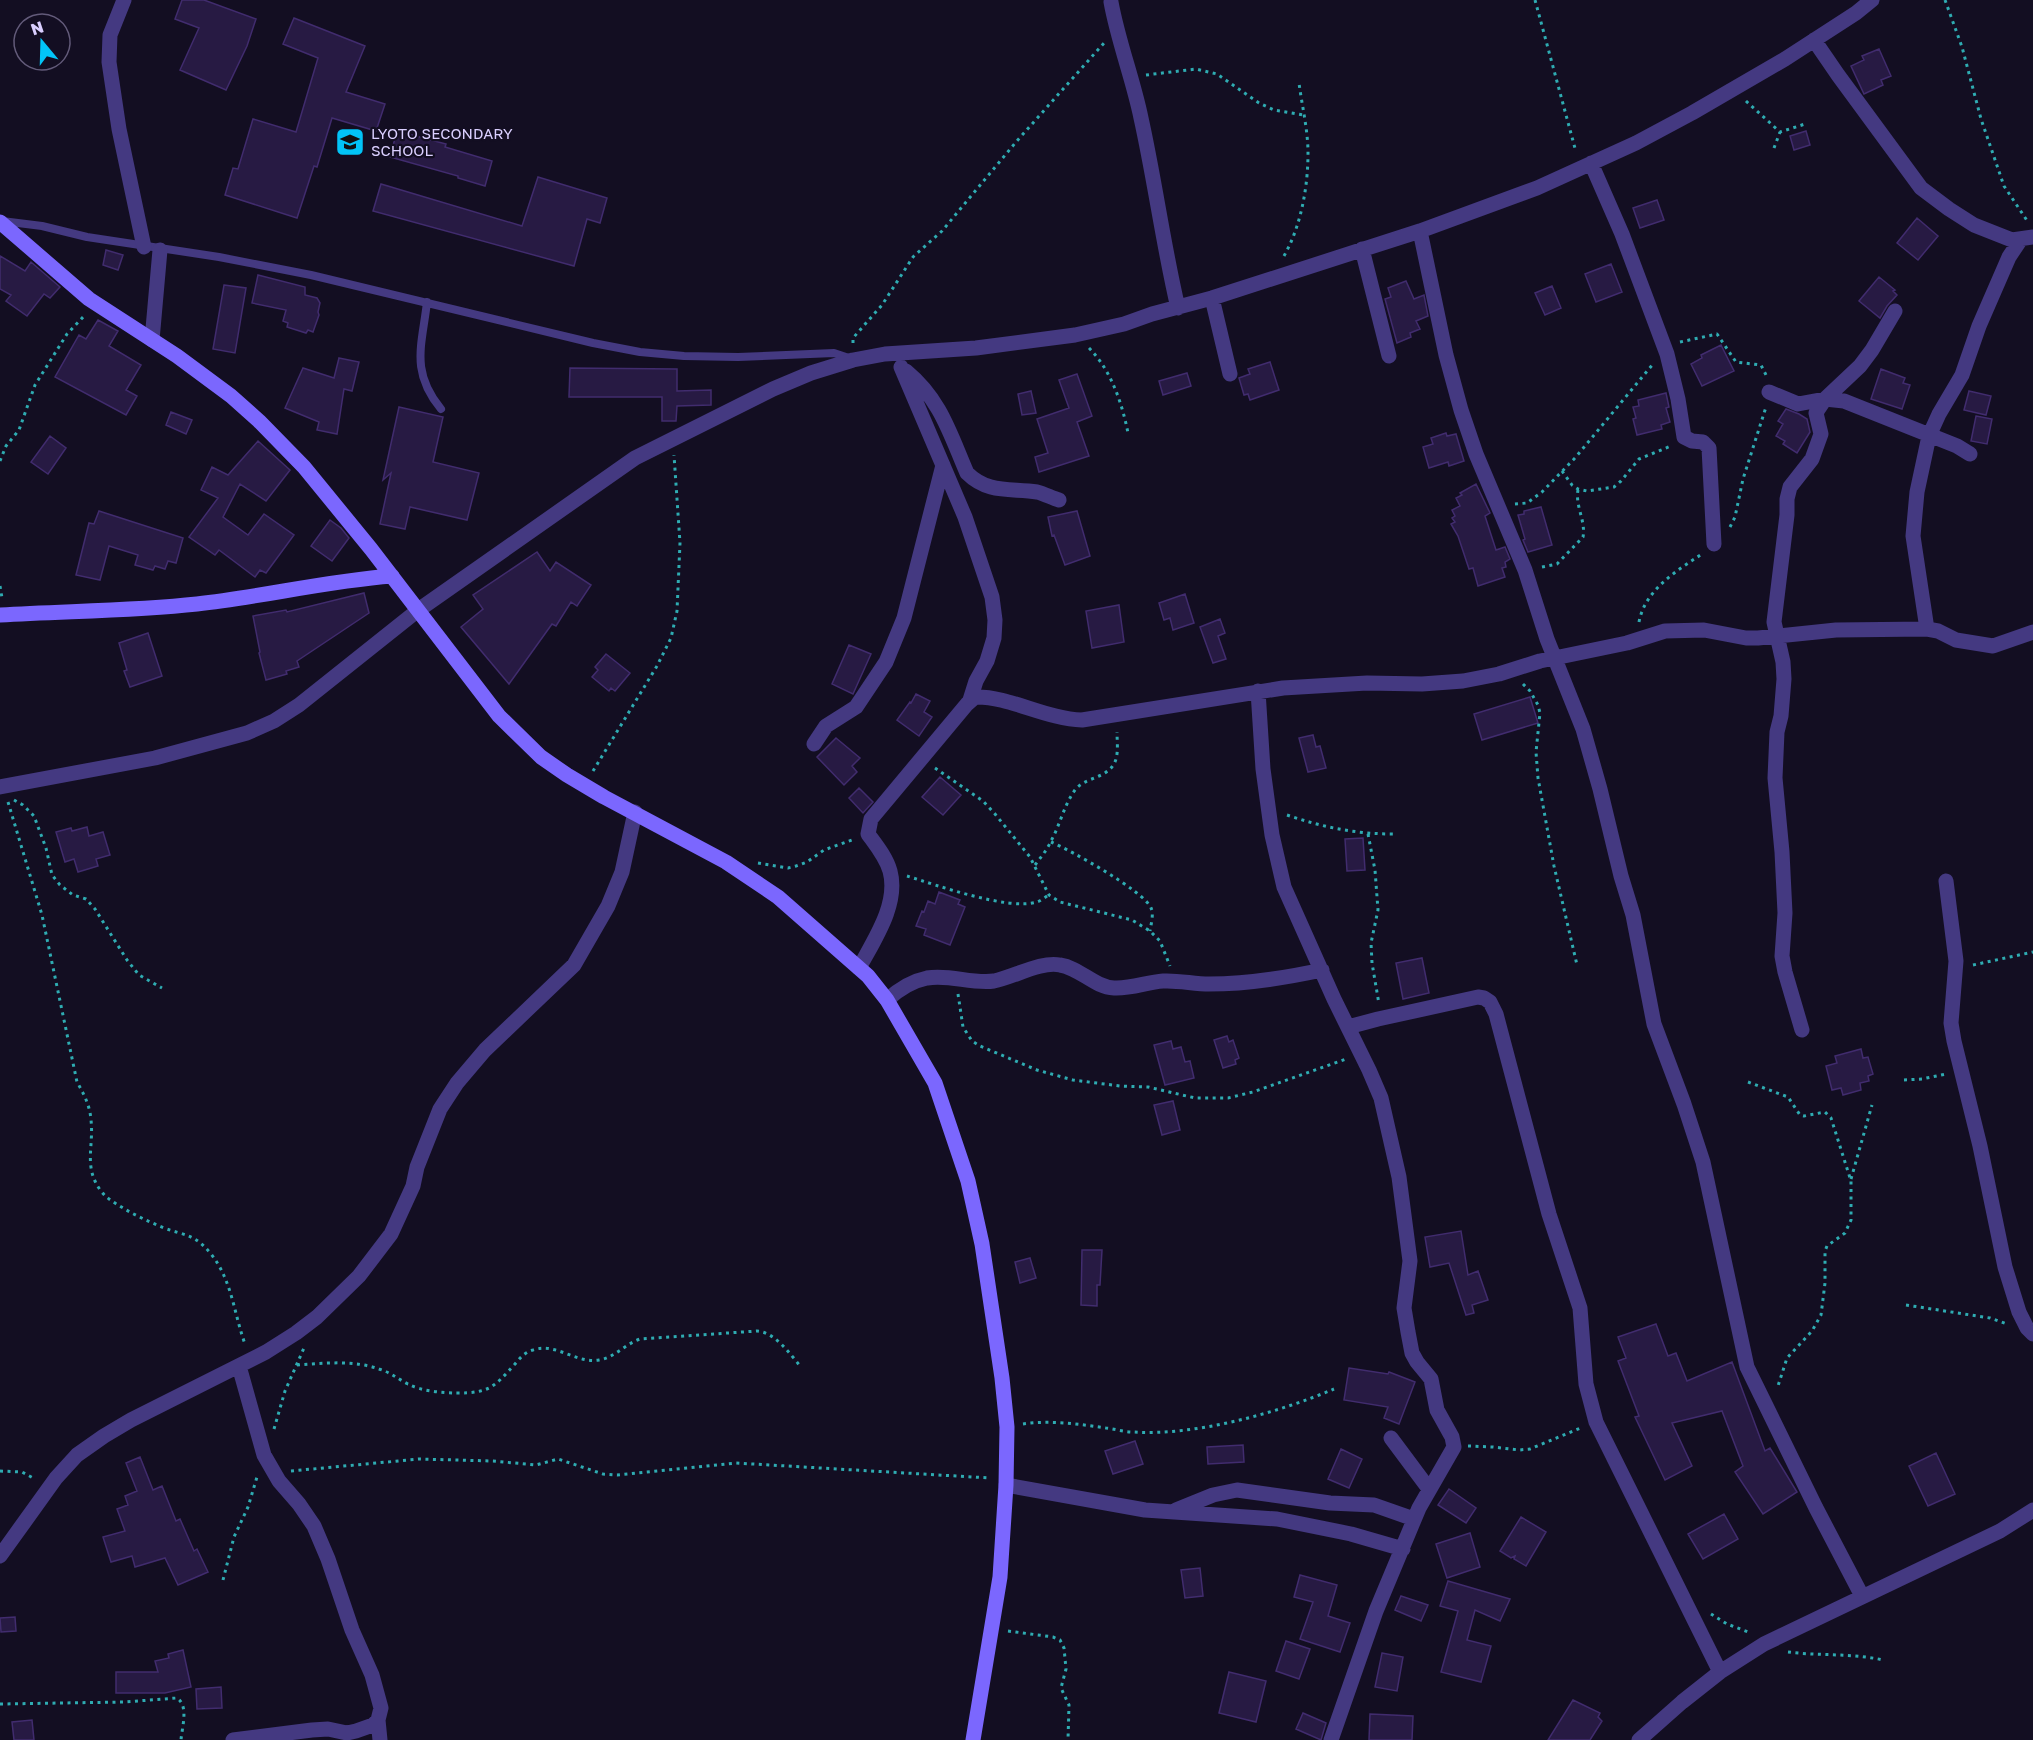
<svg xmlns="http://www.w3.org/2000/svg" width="2033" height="1740" font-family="'Golos Text',sans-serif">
<rect width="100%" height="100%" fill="#130e22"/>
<path fill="#271a43" stroke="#412c6e" stroke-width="1.5" d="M182,0H204L256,19L247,46L226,90L180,70L199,28L175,19Z
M294,18L365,46L346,92L385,104L376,131L332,118L317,167L314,166L297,218L225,195L233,168L238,169L253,119L296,132L318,58L283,44Z
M1879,49L1891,76L1881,80L1883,85L1864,94L1851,66L1864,60L1862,56Z
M397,131L446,144L445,147L492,161L485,186L458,178V176L390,157Z
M1806,131L1810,145L1794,150L1790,136Z
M538,177L607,198L600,223L587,219L574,266L373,211L381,184L522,226Z
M1657,200L1664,220L1640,228L1633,208Z
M1917,218L1938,236L1918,260L1897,243Z
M106,250L123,255L118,270L103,265Z
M0,256L25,271L31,262L60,287L50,298L44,294L27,316L6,301L11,295L0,289Z
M1611,264L1622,292L1596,302L1585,274Z
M258,275L305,287V295L317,298L320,303L318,312L319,315L313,332L308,330L306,333L287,327L288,323L283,321L286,310L252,303Z
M1879,277L1895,290L1893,291L1897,295L1887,306L1880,318L1859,301Z
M1406,281L1414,299L1424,295L1428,316L1416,321L1420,329L1410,333L1411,337L1397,343L1385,299L1391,297L1388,288Z
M224,285L246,288L235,353L213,349Z
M1552,286L1561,308L1545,315L1535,293Z
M98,320L118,331L109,346L141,365L126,390L137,396L126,415L55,377L79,335L86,339Z
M1721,345L1734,371L1702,386L1691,364L1702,358L1701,355Z
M339,358L359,362L352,391L344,389L337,434L317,430L319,422L285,408L303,368L334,378Z
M1270,362L1279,390L1250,400L1248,394L1244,395L1239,378L1250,374L1248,369Z
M570,368L677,369V391L711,390V405L677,406L676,421H662V397H569Z
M1881,369L1905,378L1903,383L1910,385L1902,409L1871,399Z
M1187,373L1191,386L1163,395L1159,381Z
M1077,374L1092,416L1077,422L1089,456L1039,472L1035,457L1048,453L1037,419L1069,408L1059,380Z
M1031,391L1036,413L1022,415L1018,394Z
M1969,391L1991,396L1986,415L1964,410Z
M1666,393L1669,407L1666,408L1670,422L1661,425L1662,429L1637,435L1633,419L1636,418L1633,407L1639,406L1638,400Z
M399,407L443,417L433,462L479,473L467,520L410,507L405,529L380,524L391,473L383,480Z
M1786,409L1799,414L1807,419L1810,432L1797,453L1783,444L1785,441L1776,436L1783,424L1778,421Z
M171,412L192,420L186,434L166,425Z
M1976,416L1992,419L1987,444L1971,441Z
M1446,433L1447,436L1456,434L1464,461L1449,466L1448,462L1429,468L1423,447L1433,444L1431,438Z
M50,436L66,448L48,474L31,462Z
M258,441L290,470L266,501L240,484L223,517L248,535L264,514L294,535L266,573L260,570L255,577L219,550L215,555L189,537L218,498L201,490L212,467L228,475Z
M1476,484L1490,513L1485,516L1496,550L1505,547L1510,559L1505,562L1506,567L1502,568L1505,577L1478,586L1473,568L1469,569L1458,536L1451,524L1455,522L1452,518L1455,516L1452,510L1460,506L1456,498L1462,495L1460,493Z
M1541,507L1552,545L1528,552L1523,540L1525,539L1518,515L1524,514V511Z
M99,511L183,538L176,563L168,561L165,569L155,566L153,570L135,565L138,555L109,546L100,580L76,575L89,523L94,524Z
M1077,511L1090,556L1065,565L1054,535L1052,536L1048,517Z
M330,520L341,528L349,538L332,561L311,546Z
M537,552L550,571L556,562L591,585L577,606L571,602L556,626L552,624L509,684L461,627L483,609L473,595Z
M364,593L369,613L297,661L299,667L286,671L287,674L266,680L259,653L260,652L253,616L286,610L287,612Z
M1185,594L1194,623L1173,630L1170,618L1164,620L1159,603Z
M1119,605L1124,642L1092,648L1086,611Z
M1220,619L1225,633L1218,636L1226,659L1213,663L1200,627Z
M148,633L162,676L130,687L124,671L127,670L119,643Z
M849,645L871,654L853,694L832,684Z
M606,654L630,673L615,691L611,688L609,691L592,677L598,670L595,667Z
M916,694L930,701L924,712L932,717L919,736L897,720L910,702L911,703Z
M1530,697L1538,723L1482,740L1474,714Z
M1313,735L1316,747L1320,746L1326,768L1308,772L1299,738Z
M836,738L860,758L852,766L857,772L844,785L817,757Z
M940,777L961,795L943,815L922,797Z
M859,788L873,802L863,813L849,798Z
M87,827L89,836L103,832L110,855L96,859L98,866L78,872L74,859L65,862L56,832L71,828L72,831Z
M1363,838L1365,870L1347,871L1345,839Z
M939,892L960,900L958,904L965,907L950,945L924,935L926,929L916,926L922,911L924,912L928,901L935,904Z
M1422,958L1429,993L1403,999L1396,963Z
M1227,1036L1229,1042L1233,1040L1239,1058L1235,1060L1236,1064L1223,1068L1214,1040Z
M1171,1041L1173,1049L1181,1047L1185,1062L1190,1061L1194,1078L1165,1085L1154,1045Z
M1861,1049L1863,1058L1868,1057L1873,1074L1868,1076L1869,1081L1860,1083L1861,1090L1843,1095L1841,1088L1832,1090L1826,1066L1837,1063L1835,1056Z
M1173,1101L1180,1130L1162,1135L1154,1105Z
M1461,1231L1468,1275L1478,1271L1488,1300L1472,1305L1474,1313L1466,1315L1449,1263L1430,1267L1425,1237Z
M1082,1250H1102L1100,1285H1097V1306L1081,1305Z
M1030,1258L1036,1278L1020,1283L1015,1262Z
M1656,1324L1668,1356L1676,1353L1687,1381L1732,1362L1765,1451L1770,1448L1797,1492L1763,1514L1735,1472L1743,1466L1722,1411L1672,1423L1692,1466L1665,1480L1635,1417L1639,1416L1618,1361L1626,1358L1618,1337Z
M1349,1368L1388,1374L1389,1372L1415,1382L1399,1424L1384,1418L1388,1407L1344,1400Z
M1135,1441L1143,1464L1113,1474L1105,1451Z
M1243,1445L1244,1462L1208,1464L1207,1447Z
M1341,1449L1362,1459L1349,1488L1328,1479Z
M1936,1453L1955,1494L1928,1506L1909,1466Z
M140,1457L153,1490L162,1486L176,1521L180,1519L194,1551L197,1549L208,1572L178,1585L165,1558L135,1567L132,1556L111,1562L103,1537L125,1531L117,1509L128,1505L125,1496L137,1491L126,1463Z
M1449,1489L1476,1508L1466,1523L1438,1505Z
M1724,1514L1738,1539L1703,1559L1688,1534Z
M1521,1517L1546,1532L1526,1566L1514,1559L1515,1556L1511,1558L1500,1551Z
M1470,1533L1480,1567L1447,1578L1436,1544Z
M1200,1568L1203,1596L1185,1598L1181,1570Z
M1300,1575L1337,1585L1328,1616L1350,1623L1340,1652L1300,1639L1313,1602L1294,1597Z
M1448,1581L1510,1599L1500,1621L1475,1610L1467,1640L1491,1646L1481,1682L1441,1672L1458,1611L1440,1606Z
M1401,1596L1428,1605L1421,1621L1395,1610Z
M15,1617L16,1631L1,1632L0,1618Z
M1286,1641L1310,1649L1299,1679L1276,1671Z
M183,1650L191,1687L165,1693H116V1672H158L155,1661L169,1658L168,1654Z
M1382,1653L1403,1657L1397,1691L1375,1687Z
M1229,1672L1266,1681L1256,1722L1219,1713Z
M221,1687L222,1708L197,1709L196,1689Z
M1573,1700L1600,1713L1598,1717L1602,1721L1590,1740H1548Z
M1303,1713L1326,1723L1321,1740L1296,1729Z
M1370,1714L1413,1716L1412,1740H1369Z
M32,1720L34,1740H14L12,1722Z"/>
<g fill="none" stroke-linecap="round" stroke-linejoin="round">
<path stroke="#2facb2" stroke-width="3" stroke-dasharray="3 4.5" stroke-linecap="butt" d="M1535,0L1576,152
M1945,0L1962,47L1981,119L2004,186L2028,222
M1146,75L1196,69L1217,74L1259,103L1274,110L1303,115
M1746,101L1780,132L1805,124
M1774,148L1780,132
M1284,256C1301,226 1308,187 1308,153C1308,130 1302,106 1299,83
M1680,342L1717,334L1736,362L1761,365L1767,377
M853,343V338L882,305L913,257L942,231L1016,142L1104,43
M1089,348C1111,370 1122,403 1128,433
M0,461L6,446L19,430L35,385L67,334L86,314
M1562,471L1572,485L1578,489L1587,491L1614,487L1621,481L1639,459L1671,446
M1515,504L1527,503L1542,492L1575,458L1653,364
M1730,527L1735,517L1743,479L1766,407
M1542,567L1557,564L1583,537C1586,521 1575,506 1578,490
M0,586L2,598
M1639,622C1645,590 1676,571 1702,554
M1523,684L1530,691L1538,705L1540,713L1536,752L1538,778L1554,866L1577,965
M935,768L983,801L995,814L1030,857L1049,895L1060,902L1132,920L1150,931L1160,941L1170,966
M593,771L657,666L671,638L677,611L680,543L674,455
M14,800L23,805L34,816L46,848L52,875L60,885L73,895L86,899L95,909L127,960L139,975L162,988
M8,802L42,915L77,1082C84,1094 90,1106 91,1120C94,1147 83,1167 101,1191C107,1199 115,1203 123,1208C136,1216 150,1222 164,1228C186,1236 195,1234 211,1254C232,1280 234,1314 245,1344
M1287,815C1322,827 1355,834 1393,834
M1368,834L1375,870L1378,910L1371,943L1372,963L1379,1004
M1051,842C1070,850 1144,891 1151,908C1154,914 1151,924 1150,931
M758,863L788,868L796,866L807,862L824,850L852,840
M1035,865C1041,857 1047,850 1051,841C1060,825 1064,805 1075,790C1085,777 1105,779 1114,764C1119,755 1117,742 1117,732
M907,876C936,885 1009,911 1037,902C1041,901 1045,897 1049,895
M1973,965L2033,952
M958,994L963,1027L972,1041L980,1046L1037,1070L1073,1080L1120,1086L1148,1087L1195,1098H1228L1253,1092L1346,1059
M1904,1080L1922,1079L1946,1074
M1748,1082L1788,1097L1800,1115L1804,1116L1825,1112L1831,1118L1851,1181V1220L1845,1233L1827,1246L1825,1251V1283L1821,1315L1812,1331L1787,1358L1777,1389
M1851,1179L1872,1105
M1906,1305L1990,1318L2007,1324
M297,1365C324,1363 354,1360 379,1369C390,1372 398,1379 408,1384C421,1391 442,1393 457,1393C490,1393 494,1387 515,1364C520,1358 525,1352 533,1350C556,1342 576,1364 599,1360C614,1358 625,1344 640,1339L757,1331C775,1332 790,1354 801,1367
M1023,1424C1050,1420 1079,1424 1106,1428C1115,1429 1124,1432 1133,1432C1196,1436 1277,1413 1334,1389
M274,1429L285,1391L304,1348
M1468,1446L1493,1447L1519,1450L1530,1449L1583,1427
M0,1471L22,1472L35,1479
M291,1471L419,1459L493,1461L536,1465L558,1459L603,1474L617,1475L736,1463L990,1478
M223,1580L234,1537L248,1507L257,1477
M1711,1614L1727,1624L1751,1633
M1008,1631L1053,1637L1060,1640L1064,1648L1066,1669L1061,1688L1069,1705L1068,1740
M1788,1652C1819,1656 1852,1653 1883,1660
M0,1704L124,1702L177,1698C189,1706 182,1727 181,1740"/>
<path stroke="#443981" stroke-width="8" d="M2,221L42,226L87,237L219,257L311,275L593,343L640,352L684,356L738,357L834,353L852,359
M427,302C422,346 410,371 441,409"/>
<path stroke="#443981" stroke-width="15" d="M124,0L110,35L109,62L119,129L144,247
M1111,2C1118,41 1133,79 1141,118C1155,181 1163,244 1178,308
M1814,40L1838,75L1921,188L1949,209L1974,225L2012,240L2033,237
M1591,163L1622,234L1667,354L1678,399L1684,437L1692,441L1703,442L1709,448L1714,544
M1420,231L1446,355L1461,410L1476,454L1525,570L1547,639L1583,729L1600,789L1621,876L1633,915L1654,1024L1684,1104L1703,1162L1747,1367L1816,1508L1862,1596
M1362,249L1389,356
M1212,298L1230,374
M152,340L160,250
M901,367L965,517L992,597L995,620L994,638L987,661L976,681L970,700
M906,371C941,400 950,434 967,473C988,494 1011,488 1037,492C1045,494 1052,498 1059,500
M1769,392L1798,404L1825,399L1844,401L1957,446L1970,454
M1927,629L1913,536L1917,492L1929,436L1939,414L1962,375L1979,326L2009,257L2021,239
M1258,691L1263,769L1272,835L1284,887L1334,999L1369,1070L1381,1098L1399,1177L1410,1261L1404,1308L1408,1332L1412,1353L1417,1362L1431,1379L1437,1410L1452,1437L1454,1447L1419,1508L1376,1611L1331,1740
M814,744L826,726L856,707L886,662L904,618L943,465
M0,787L155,758L247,733L274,721L299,705L417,611L635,458L773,389L811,373L853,360L885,354L976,348L1075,335L1124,324L1152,314L1212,298L1420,231L1537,188L1636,143L1692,113L1785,59L1856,13L1872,0
M1946,881L1956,961L1951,1023L1954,1041L1980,1146L2005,1267L2019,1312L2027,1328L2033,1334
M859,968C874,940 899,904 890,871C886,857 876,845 868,834L871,819L967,704L975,697C1009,696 1046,719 1082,720L1283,688L1367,683L1422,684L1463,681L1499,674L1540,661L1627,643L1665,631L1704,630L1746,638H1758L1836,630L1927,629L1938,631L1956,640L1993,646L2033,632
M887,1000C898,990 912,981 927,978C950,974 971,984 994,981C1014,977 1041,961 1060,965C1080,968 1094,987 1114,988C1131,989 1147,982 1163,981C1178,980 1194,984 1209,984C1247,984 1285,978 1322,970
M1348,1027L1378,1019L1478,997L1484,998L1490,1002L1496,1014L1549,1214L1580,1308L1586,1384L1596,1422L1720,1672
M1802,1030L1785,972L1782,956L1785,913L1782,852L1775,778L1777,732L1781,716L1784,679L1783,662L1774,622L1787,515V499L1790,487L1812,459L1821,434L1816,413L1819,408L1825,399L1860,366L1872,350L1895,311
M1391,1438L1429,1489
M1006,1485L1145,1510L1277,1519L1351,1534L1403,1549
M1176,1510L1213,1495L1237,1490L1330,1503L1374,1505L1414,1519
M0,1556L56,1478L77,1455L104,1436L131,1420L266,1352L296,1333L317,1317L359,1276L391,1234L413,1186L417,1167L440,1109L457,1083L485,1050L574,965L608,906L622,872L635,812
M378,1720L380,1740
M233,1740L312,1730L328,1729L347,1733L356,1731L373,1725L378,1720L381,1708L372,1675L352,1630L328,1559L314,1526L299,1504L279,1481L264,1455L239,1366
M1639,1740L1682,1702L1720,1672L1764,1644L2000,1531L2033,1510"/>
<path stroke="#7b67fe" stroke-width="15" d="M0,222L89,299L177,356L231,396L259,421L304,467L371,549L499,716L541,757L567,775L604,797L726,862L778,897L868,976L887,1000L935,1083L968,1181L982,1244L1002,1378L1007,1427L1006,1485L1000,1577L973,1740
M0,615C66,611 132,611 197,604C262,597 326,581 392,576"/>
</g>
<defs>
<g id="school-square" transform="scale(1.5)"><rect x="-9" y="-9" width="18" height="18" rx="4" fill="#02c4f7" stroke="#130e22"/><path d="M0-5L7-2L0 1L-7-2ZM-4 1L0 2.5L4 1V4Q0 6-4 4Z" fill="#111"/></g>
</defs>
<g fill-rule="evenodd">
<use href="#school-square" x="350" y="142"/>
</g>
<g text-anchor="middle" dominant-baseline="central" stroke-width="4.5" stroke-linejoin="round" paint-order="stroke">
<g font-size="15" fill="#dacfff" stroke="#130e22" text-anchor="start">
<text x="371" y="133">LYOTO SECONDARY<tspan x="371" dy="17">SCHOOL</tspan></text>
</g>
</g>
<g transform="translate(42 42) rotate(341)"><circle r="28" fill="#130e22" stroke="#635b7a" stroke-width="1.5"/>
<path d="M0-4.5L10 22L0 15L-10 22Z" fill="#02c4f7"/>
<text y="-9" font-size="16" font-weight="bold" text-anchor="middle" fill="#dacfff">N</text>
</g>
</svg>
